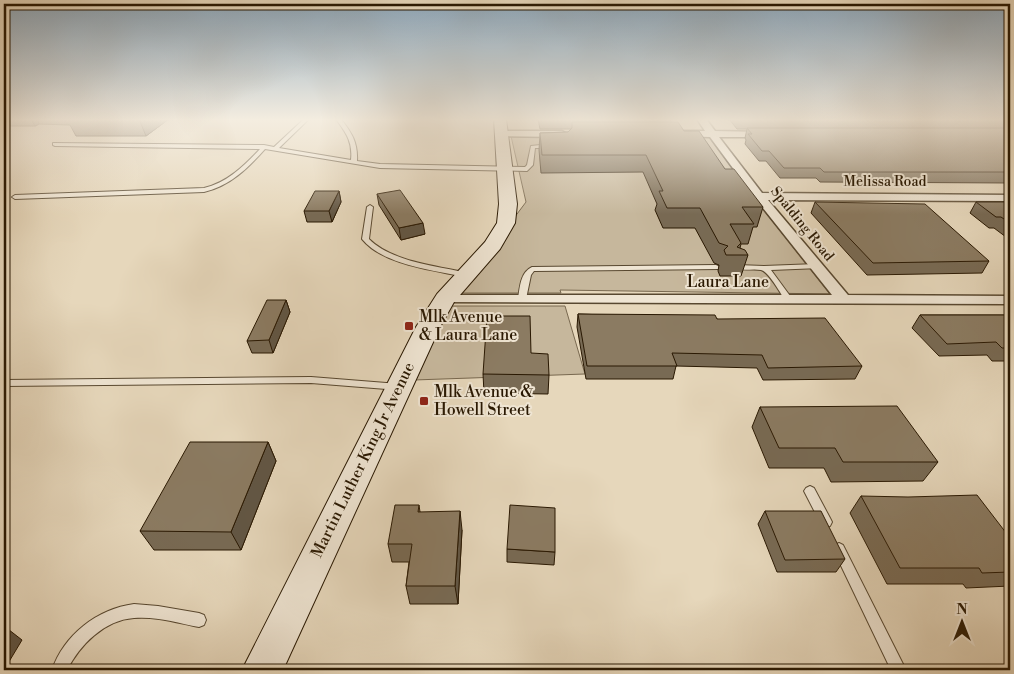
<svg xmlns="http://www.w3.org/2000/svg" width="1014" height="674" font-family="'Libre Bodoni',serif">
<rect width="100%" height="100%" fill="#e6d7bb"/>
<filter id="stains"><feTurbulence type="fractalNoise" baseFrequency=".004" numOctaves="4"/><feColorMatrix values="0 0 0 0 .2 0 0 0 0 .09 0 0 0 0 .02 0 0 0 .5 -.17"/></filter>
<radialGradient id="worn" r=".72"><stop offset=".6" stop-color="#630" stop-opacity="0"/><stop offset="1" stop-color="#630" stop-opacity=".3"/></radialGradient>
<path fill="#c6b79c" stroke="#78684f" d="M511,136L709,137L755,199L830,294L560,290L561,293H460L501,247L513,225L514,218L526,202Z
M451,306H565L585,374L414,380L437,329Z"/>
<g fill="none" stroke-linecap="round" stroke-linejoin="round">
<g stroke="#584830" stroke-width="2">
<path id="lane" d="M304,119H309L279,148L351,160C353,142 346,133 336,119H341C352,133 358,143 357,161L380,164L525,167L527,165L531,146L550,144L553,146L550,148H535L533,165L527,171L380,168L265,149C248,168 230,186 204,192L15,199L12,197L15,195L204,188C227,183 245,165 260,149L55,146L53,145V143L264,145L274,147Z
M370,205L373,207L369,239C392,262 437,266 468,273L469,275L468,277H465C433,270 383,265 362,239L367,207Z
M817,264H820V268L771,270L793,300L789,302H786C781,294 769,272 761,270C752,268 741,272 733,267L737,265L764,266Z
M716,265L720,267L719,269L534,271L531,275L526,299L522,301L518,299C520,287 520,273 532,267Z
M311,377L399,384L402,385L404,387L402,389L399,390L311,383L4,386V380Z
M810,486L814,488L830,518L832,522L830,526L826,527L822,526L804,491L806,488Z
M839,543L843,545L906,670H891L833,549L835,545Z
M134,604L158,606L199,613L204,615L206,620L204,625L199,627C178,623 156,616 134,618C104,620 80,645 67,670H52C64,635 97,609 134,604Z"/>
</g>
<g stroke="#584830" stroke-width="3">
<path id="street" d="M697,119H706L715,131L770,132L772,134L767,137H719L762,193L1010,195V201L768,200L848,295L1010,296V304L440,302L438,299L440,296L445,295H832L755,198L710,137L676,136L674,134L679,131H705Z
M501,131H562L567,134L562,137L498,136L496,134Z"/>
</g>
<g stroke="#291802" stroke-width="2">
<path id="secondary" d="M494,119H506L517,204L515,223L500,249L454,302L440,327L283,670H242L416,327L437,294L485,242L497,223L499,204Z"/>
</g>
<use href="#lane" fill="#efe5d3" fill-rule="evenodd"/>
<use href="#street" fill="#efe5d3" fill-rule="evenodd"/>
<use href="#secondary" fill="#efe5d3" fill-rule="evenodd"/>
</g>
<path fill="#786a54" stroke="#291802" d="M4,119H169L146,136H76L70,125L39,124L35,126H4Z
M538,119H671V122L684,131L725,169L763,207L757,227H753L748,244H741L740,248L748,255L741,276H720L718,271L719,265L714,263L695,228H663L655,210L657,204L643,172L541,173L539,150L540,133L568,132L571,129H540Z
M729,119H1010V183L820,182L816,178H780L766,161H759L745,144L746,140L745,138L747,129H737Z
M339,191L341,202L332,222H307L304,211Z
M377,194L425,234L401,240L379,205Z
M815,202L989,261L982,273L867,275L811,213Z
M976,202H1010V240L994,228H989L970,213Z
M286,300L290,312L273,353H252L247,341Z
M578,314L717,319L862,366L855,379L763,380L757,368L676,366L673,379H586L577,327Z
M920,315H1010V361H992L987,355L939,356L912,328Z
M531,353L549,375L548,394L484,393L483,374Z
M760,407L938,462L923,481L831,482L824,468H769L752,427Z
M268,442L276,461L241,550H154L140,531Z
M861,496L1010,538V586L966,588L963,584H887L850,513Z
M419,505L420,512L462,530L458,604H410L406,586L409,562H392L388,544Z
M765,511L845,559L836,572H777L758,524Z
M507,549L555,552L554,565L507,562Z"/>
<path fill="#615645" stroke="#291802" d="M31,119H37L39,124L35,126Z
M139,119H169L146,136Z
M339,191L341,202L332,222L329,211Z
M423,223L425,234L401,240L399,228Z
M286,300L290,312L273,353L269,340Z
M268,442L276,461L241,550L231,532Z
M460,511L462,530L458,604L455,586Z
M4,626L22,640L4,670Z"/>
<path fill="#8b7b62" stroke="#291802" d="M739,119H886L740,120Z
M572,122H678L684,131H699L725,169H734L763,207H742L754,224H730L741,243L737,247L745,250L748,255H726L724,250L728,246L719,243L700,208H667L659,191H663L646,155H542L540,133L568,132L572,128Z
M747,128H1010V172H824L820,168H784L769,151H762L748,134H752Z
M400,190L423,223L399,228L377,194Z
M315,191H339L329,211H304Z
M815,202L925,204L989,261L873,263Z
M976,202H1010V223L1001,217H996Z
M267,300H286L269,340L247,341Z
M578,314L715,315L717,319L825,318L862,366L768,368L762,355L672,353L677,366H587Z
M920,315H1010V348H1002L996,342L947,344Z
M487,316H530L531,353L548,354L549,375L483,374Z
M897,406L938,462H843L835,448H779L760,407Z
M190,442H268L231,532L140,531Z
M977,495L1010,538V572L982,573L979,568H900L861,496L908,497Z
M395,505H419L418,512L460,511L455,586H406L412,544H388Z
M510,505L555,508V552L507,549Z
M765,511H821L845,559L785,560Z"/>
<linearGradient id="sky" x2="0" y2="1"><stop stop-color="#8da8bd"/><stop offset="0.56" stop-color="#f4ede0"/><stop offset="1" stop-color="#f4ede0" stop-opacity="0"/></linearGradient>
<rect width="1014" height="214" fill="url(#sky)"/>
<g fill="#8f2418" stroke="#efe5d3" stroke-width="2">
<rect x="404" y="321" width="10" height="10" rx="2.5"/>
<rect x="419" y="396" width="10" height="10" rx="2.5"/>
</g>
<g text-anchor="middle" dominant-baseline="central" stroke-width="4" stroke-linejoin="round" paint-order="stroke">
<g font-size="14" fill="#291802" stroke="#efe5d3">
<text x="885" y="182">Melissa Road</text>
<text transform="translate(802 224) rotate(51)">Spalding Road</text>
</g>
<g font-size="16" fill="#291802" stroke="#efe5d3">
<text x="728" y="282">Laura Lane</text>
<text transform="translate(363 460) rotate(-64)">Martin Luther King Jr Avenue</text>
</g>
<g font-size="16" fill="#291802" stroke="#efe5d3" text-anchor="start">
<text x="419" y="317">Mlk Avenue<tspan x="419" dy="18">&amp; Laura Lane</tspan></text>
<text x="434" y="392">Mlk Avenue &amp;<tspan x="434" dy="18">Howell Street</tspan></text>
</g>
</g>
<rect width="1014" height="674" fill="none" stroke="#e6d7bb" stroke-width="20"/>
<rect x="5" y="5" width="1004" height="664" fill="none" stroke="#291802" stroke-width="2.5"/>
<rect x="10" y="10" width="994" height="654" fill="none" stroke="#291802"/>
<g transform="translate(962 622)" stroke="#efe5d3" stroke-width="4" paint-order="stroke">
<path d="M0-4L9 19L0 12L-9 19Z" fill="#291802"/>
<text y="-8" font-size="14" font-weight="bold" text-anchor="middle" fill="#291802">N</text>
</g>
<rect width="100%" height="100%" filter="url(#stains)"/>
<rect width="100%" height="100%" fill="url(#worn)"/>
</svg>
